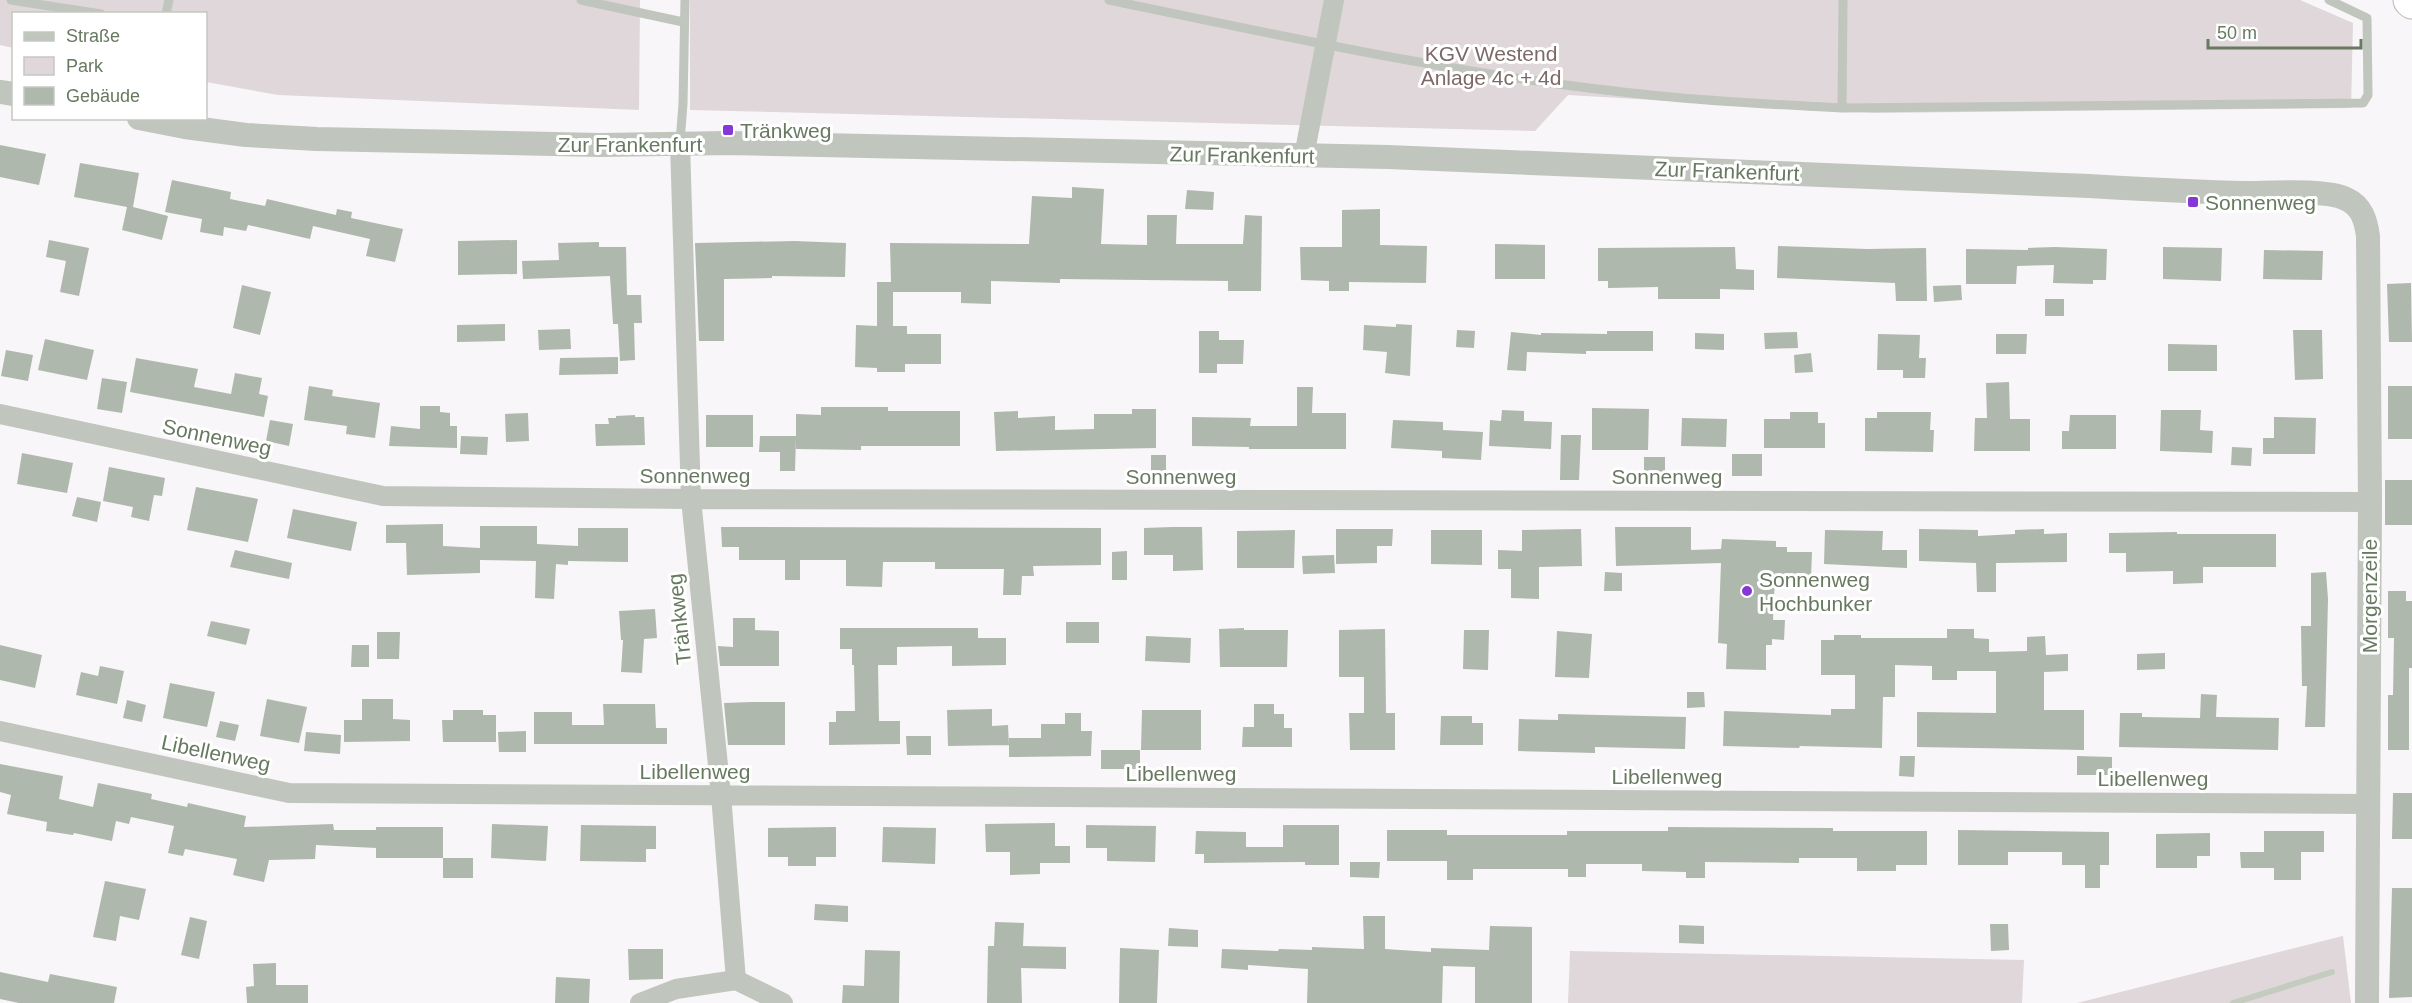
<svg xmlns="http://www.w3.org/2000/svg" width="2412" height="1003" font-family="Helvetica,sans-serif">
<rect width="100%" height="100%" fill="#f8f6f8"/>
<path fill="#dfd7d9" d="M0,0H640L639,110L278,95L206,82V14H14L13,48L0,45Z
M690,0H2300L2353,23L2351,108L1876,113L1568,95L1535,131L690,110Z
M2343,936L2351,1003H2077Z
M1570,951L2024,960L2022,1003H1568Z"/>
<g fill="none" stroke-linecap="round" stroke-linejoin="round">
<path stroke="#c4ccbf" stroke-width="6" d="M2233,1003L2332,972"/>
</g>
<path fill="#afb8ac" d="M0,145L46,154L39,185L0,177Z
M80,163L139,173L133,207L168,216L162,240L122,230L127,207L74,197Z
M172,180L231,192L230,199L265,206L267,199L336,215L337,209L352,212L351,218L403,229L395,262L366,256L370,239L313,226L310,239L248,225L246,231L224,227L223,236L200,232L202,219L165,212Z
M1072,187L1104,189L1101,244L1147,245V215H1177L1176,244H1243L1245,215L1262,216L1261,291H1228V281L1060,279V283L991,281V304L961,303V292H893V326H907V334H941V364H905V372H877V368L855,367L856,325L877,326V282H891L890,243L1029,244L1032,196L1072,198Z
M1187,190L1214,192L1213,210L1185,209Z
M1380,209V245L1427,246L1426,283L1349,282V291H1329V281L1301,280L1300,247H1342V210Z
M49,240L89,248L79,296L60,292L66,261L46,257Z
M517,240V274L458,275V241Z
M794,241L846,243L845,277L772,276V278L724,279V341H699L695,243Z
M599,242V247H626L627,295H641L642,323H634L635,360L620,361L618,324H613L610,276L523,279L522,261L559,260L558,243Z
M1495,244L1545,245V279H1495Z
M1778,246L1867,249L1926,248L1927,301H1896L1895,283L1777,278Z
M1735,247L1736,269L1754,270V290L1720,289V299H1658V287L1608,288V281H1598V248Z
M2055,247L2107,249L2106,280H2093V284L2053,283L2054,265L2017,266L2016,284H1966V249L2028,250V248Z
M2163,247L2222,248L2221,281L2163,279Z
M2264,250L2323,251L2322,280L2263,279Z
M2411,283L2412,342H2389L2387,284Z
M242,285L271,292L260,335L233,328Z
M1961,285L1962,300L1934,302L1933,286Z
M2045,299H2064V316H2045Z
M505,324V341L457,342V325Z
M1396,324L1412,325L1410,376L1385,373L1387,352L1363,350L1364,325L1396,327Z
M570,329L571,349L539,350L538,330Z
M1457,330L1475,331L1474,348L1456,347Z
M2293,330H2322L2323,379L2295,380Z
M1199,331H1219V340H1244L1243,364H1217V373H1199Z
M1607,331H1653V351H1586V354L1527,352L1526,371L1507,370L1511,332L1541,335V333L1607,334Z
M1797,332L1798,348L1765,349L1764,333Z
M1695,333L1724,334V350L1695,349Z
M1878,334L1920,335L1919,358H1926L1925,378H1903V370H1877Z
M1996,334H2027L2026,354H1996Z
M45,339L94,350L87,380L38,370Z
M2168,344L2217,345V371H2168Z
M6,350L33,355L28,381L1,376Z
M1811,353L1813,372L1795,373L1794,355Z
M618,357V374L559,375L560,358Z
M136,358L198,369L194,387L231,394L235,373L262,378L259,394L268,396L264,417L130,392Z
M102,378L127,382L122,413L97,409Z
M2009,382L2010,419H2030V451H1974L1975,418H1987L1986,383Z
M309,386L333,390L332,396L380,403L375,438L346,434L347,426L304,420Z
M2388,386H2412V439H2388Z
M1297,387H1313L1312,413H1346V449H1249V447L1192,446V417L1251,418L1250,426H1297Z
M420,406H440V412L450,413V426H457V448L389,446L391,426L420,429Z
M821,407H888V411H960V446H861V450L796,449V438L795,471H780V452H759L760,436H796V414L821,415Z
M1592,408L1649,409L1648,450H1592Z
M1132,409H1156V448L996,451L994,412L1018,411V418L1055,416V430L1094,429V414H1132Z
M1502,410L1524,411V421L1552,422L1551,449L1489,446L1490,420L1501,421Z
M2161,410H2201L2200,430L2213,431L2212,453L2160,451Z
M1790,412H1818V423H1825V448H1764V419H1790Z
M1877,412H1931L1930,430H1934L1933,452L1865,451V418H1877Z
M528,413L529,441L506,442L505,414Z
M635,415V417H644L645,445L596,446L595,424H609L608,418H616V416Z
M706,415H753V447H706Z
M2070,415H2116V449H2062V431H2069Z
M2274,417L2316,418L2315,454H2263V438H2274Z
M1682,418L1727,419L1726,447L1681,446Z
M270,420L293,424L289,446L266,441Z
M1393,420L1443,422V430L1483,432L1481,460L1442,458V451L1391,448Z
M1561,435H1581L1579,480H1560Z
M461,436L488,437L487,455L460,454Z
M2232,447L2252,448L2251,466L2231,465Z
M22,453L73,463L67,493L17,484Z
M1732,454H1762V476H1732Z
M1151,455H1166V473H1151Z
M1644,457H1665V474H1644Z
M109,467L165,478L162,496L154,495L149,521L131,517L133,507L103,501Z
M2385,480H2412V525H2385Z
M196,487L258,499L248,542L187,530Z
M77,497L101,502L97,522L72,516Z
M293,509L357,522L351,551L287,538Z
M443,524V546L480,548V526H537V544L578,546V528H628V562L568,561V565L556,564L554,599L535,598L536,561L480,560V573L407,575L406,543H386V525Z
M721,527L1101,528V565L1033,566L1034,576H1022L1021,595H1003L1004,569H935V562H883L882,587L846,586V560H800V580H785V560H739V547H722Z
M1172,527H1202L1203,570L1173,571V555H1144V528Z
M1615,527H1691V550L1721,549L1722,539L1776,541V547H1787V552H1812L1811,578L1775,577L1773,620H1785L1784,640L1772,639V645H1766V670L1726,669L1727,644L1718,643L1721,563L1616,566Z
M1336,529H1393L1392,546H1377V563L1336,564Z
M1581,529L1582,566L1539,567V599L1511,598V569H1498V550L1522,551V530Z
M1919,529L1978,530V536L2015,534V530L2044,529V534L2067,533V562L1996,563V592H1977L1976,563L1919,561Z
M1295,530L1294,568H1237V531Z
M1431,530H1482V565L1431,564Z
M1825,530L1883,531L1882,550H1907V568L1824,564Z
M2177,532V534H2276V567H2203V583L2173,584V571L2126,572V553H2109V533Z
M235,550L292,563L289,579L230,567Z
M1127,551V580H1112V552Z
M1334,555L1335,573L1303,574L1302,556Z
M1605,572L1622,573V591H1604Z
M2326,572L2328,599L2325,727H2305L2307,686H2302L2301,626H2311V573Z
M2388,591H2406V601H2412V668H2409V750H2388V695H2393L2394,638H2388Z
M655,609L657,638L644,639L642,673L621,672L623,640H621L619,611Z
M733,618H755V630L779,631V666H720L718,646L733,647Z
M211,621L250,629L246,645L207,636Z
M1066,622H1099V643H1066Z
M840,628H978V638H1006V665L952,666V646L897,647V665H878L879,721H900V744L829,745V722H836V711H855L854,665H852V649H840Z
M1244,628V630H1288L1287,667H1220L1219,629Z
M1385,629L1386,713H1395V750H1350L1349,713H1364V677H1339V630Z
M1947,629H1974V638L1989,639V652L2027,651V637L2045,636L2046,655L2068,654V671L2044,672V710H2084V750L1917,747V712L1996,713V671H1957V680H1932V666L1895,665V697H1883L1882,748L1800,746L1799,748L1723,746L1724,711L1831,715V709H1855V675H1821V640H1834V635H1861V638H1947Z
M1464,630H1489L1488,670L1463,669Z
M1557,631L1592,634L1589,678L1555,677Z
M377,632H400L399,659H377Z
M1146,636L1191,638L1190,663L1145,661Z
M0,645L42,655L35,688L0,680Z
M352,645H369V667H351Z
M2165,653V669L2137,670V654Z
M100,666L124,671L117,704L76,695L81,672L98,676Z
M170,683L215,692L207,727L163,718Z
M1687,692H1704L1705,707L1687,708Z
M2201,694L2217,695L2216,717L2279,718L2278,750L2119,747L2120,713H2142V717L2200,718Z
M267,699L307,707L299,743L260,736Z
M362,699H393V719L410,720V741L344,742V720H362Z
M127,700L146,705L142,722L123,718Z
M752,702H785V745H728L724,703Z
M603,704H655L656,728H667V744H534V712H572V725H604Z
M1254,704H1274V714H1284V728H1292V747H1242L1243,727H1254Z
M992,709V726L1008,725L1009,745L948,746L947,710Z
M453,710H483V715H496V742H443L442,720H453Z
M1142,710H1201V750H1141Z
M1065,713H1081V731H1092L1091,756L1009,757V738H1041V724H1065Z
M1558,714L1686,717L1685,749L1595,747V753L1518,751L1519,719L1558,720Z
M1441,716H1472V723H1483V745H1440Z
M220,721L239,725L235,741L216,737Z
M526,731V752H499L498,732Z
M306,732L341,735L340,754L304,751Z
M906,736H931V755H907Z
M1101,750H1140V769H1101Z
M1900,756H1915L1914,777L1899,776Z
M2077,756L2112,757V775H2077Z
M0,764L63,776L59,799L93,807L98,783L152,794L151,799L187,807L188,803L246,816L244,827L333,824L334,830H376V827H443V858H376V848L316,845L315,859L269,860L264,882L233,875L237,859L185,849L183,856L168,853L174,826L131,817L129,824L116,821L112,841L74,833L73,835L46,831L47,822L7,814L11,795L0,792Z
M2393,793H2412V839H2392Z
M1055,823V846H1070V863H1040V874L1010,875V852H986L985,824Z
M492,824L548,826L546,861L491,858Z
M581,825L656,826V849H646V862L580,861Z
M1086,825L1156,826L1155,862L1107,861V848H1086Z
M1283,825H1339V865H1305V862L1204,863V854H1195L1196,831L1246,832V847H1283Z
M836,827V857H816V866H788V857H768V828Z
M883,827L936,828L935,864L882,862Z
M1668,827L1833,828V831H1927V865H1896V871H1857V858H1799V863L1705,862V878H1686V872L1642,871V864H1586V877H1568V869H1473V880H1447V861H1387V830H1447V835H1567V831H1668Z
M1958,830L2109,832V865H2100V888H2085V865H2062V852H2008V865H1958Z
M2264,831H2324V852H2301V880H2274V868H2241L2240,852H2264Z
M2210,833V856H2197V868H2156V834Z
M443,858H473V878H443Z
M1350,862H1380L1379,878L1350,877Z
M105,881L146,889L139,920L120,916L116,941L93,937Z
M2392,888H2412V997L2389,998Z
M815,904L848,906V922L814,920Z
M1363,916H1385V949L1431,952V948L1489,950L1490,926L1532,927V1003H1475V967L1443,966L1442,1003H1307L1308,969L1248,965V970L1221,968L1222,949L1278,951L1279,949L1312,950V947L1364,949Z
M190,917L207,921L199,959L181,955Z
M995,922L1024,923L1023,946L1066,947V969L1021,968L1022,1003H987L988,946H994Z
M1990,924H2008L2009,950L1991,951Z
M1679,925L1704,926V944L1679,943Z
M1169,928L1198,930V947L1168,946Z
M1120,948L1159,950L1157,1003H1119Z
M628,949H663V979L629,980Z
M865,950L900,951L899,1003H842L843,985L864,986Z
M276,963V985H308V1003H247L246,987L254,986L253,964Z
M0,972L48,982L50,974L117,987L114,1003H19L0,999Z
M556,977L590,979L589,1003H555Z"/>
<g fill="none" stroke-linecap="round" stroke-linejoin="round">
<g stroke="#b4b9b1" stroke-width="35">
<path id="motorway" d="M2410,0L2412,2"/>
</g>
<path stroke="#c0c5bd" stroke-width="9" d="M11,0L101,14
M581,0L683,22
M1109,0C1291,38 1474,78 1660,96C1721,102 1781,105 1842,108
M1843,0L1842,108L2363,103L2368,95L2367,18L2329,0
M166,14L169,0
M680,142L683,104L685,0"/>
<path stroke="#c0c5bd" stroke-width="20" d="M680,144L691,499L721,795L736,980
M1304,156L1334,0
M0,414L383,496L691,499L2370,502
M0,731L289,793L2368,804
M736,980L783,1003
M640,1003L676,989L736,980"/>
<path stroke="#c0c5bd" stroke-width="24" d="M0,92L14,94
M139,118L185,127L246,135L317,139L600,145L729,143L1388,157L2089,186C2141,189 2193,192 2245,193C2269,193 2326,189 2346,199C2362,206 2366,221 2368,236L2370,502L2367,1003"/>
<use href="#motorway" stroke="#fff" stroke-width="33"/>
</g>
<g fill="#8538d6" stroke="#fff" stroke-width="2">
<rect x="722" y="124" width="12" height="12" rx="3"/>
<rect x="2187" y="196" width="12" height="12" rx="3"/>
<circle cx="1747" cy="591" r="6"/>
</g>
<g text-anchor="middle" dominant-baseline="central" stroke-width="6" stroke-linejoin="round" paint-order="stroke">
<g font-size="21" fill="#7c6968" stroke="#fff">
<text x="1491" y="53">KGV Westend<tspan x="1491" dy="24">Anlage 4c + 4d</tspan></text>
</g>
<g font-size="21" fill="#687961" stroke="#fff" text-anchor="start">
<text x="740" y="130">Tränkweg</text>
<text x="2205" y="202">Sonnenweg</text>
<text x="1759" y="579">Sonnenweg<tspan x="1759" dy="24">Hochbunker</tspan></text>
</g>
<g font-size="21" fill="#687961" stroke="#fff">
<text x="630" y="144">Zur Frankenfurt</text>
<text transform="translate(1242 155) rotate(1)">Zur Frankenfurt</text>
<text transform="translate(1727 171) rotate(2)">Zur Frankenfurt</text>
<text transform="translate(217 437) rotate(12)">Sonnenweg</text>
<text x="695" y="475">Sonnenweg</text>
<text x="1181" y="476">Sonnenweg</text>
<text x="1667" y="476">Sonnenweg</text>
<text transform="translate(2369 596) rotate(-90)">Morgenzeile</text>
<text transform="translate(679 619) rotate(-96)">Tränkweg</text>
<text transform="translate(216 753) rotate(12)">Libellenweg</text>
<text x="695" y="771">Libellenweg</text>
<text x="1181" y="773">Libellenweg</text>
<text x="1667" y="776">Libellenweg</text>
<text x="2153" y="778">Libellenweg</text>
</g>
</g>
<rect x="12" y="12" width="195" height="108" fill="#ffffff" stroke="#c3c9c0" stroke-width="1.5"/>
<rect x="24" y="32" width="30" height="9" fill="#c0c5bd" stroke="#c3c9c0" stroke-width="1.5"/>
<text x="66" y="42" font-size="18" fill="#687961">Straße</text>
<rect x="24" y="57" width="30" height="18" fill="#dfd7d9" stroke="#c3c9c0" stroke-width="1.5"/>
<text x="66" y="72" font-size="18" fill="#687961">Park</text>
<rect x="24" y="87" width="30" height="18" fill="#afb8ac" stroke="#c3c9c0" stroke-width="1.5"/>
<text x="66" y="102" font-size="18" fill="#687961">Gebäude</text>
<path d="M2208 39v9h153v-9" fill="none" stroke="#687961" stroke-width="3"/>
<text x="2217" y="39" font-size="18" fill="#687961" stroke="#ffffff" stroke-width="4.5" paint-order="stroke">50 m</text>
</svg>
